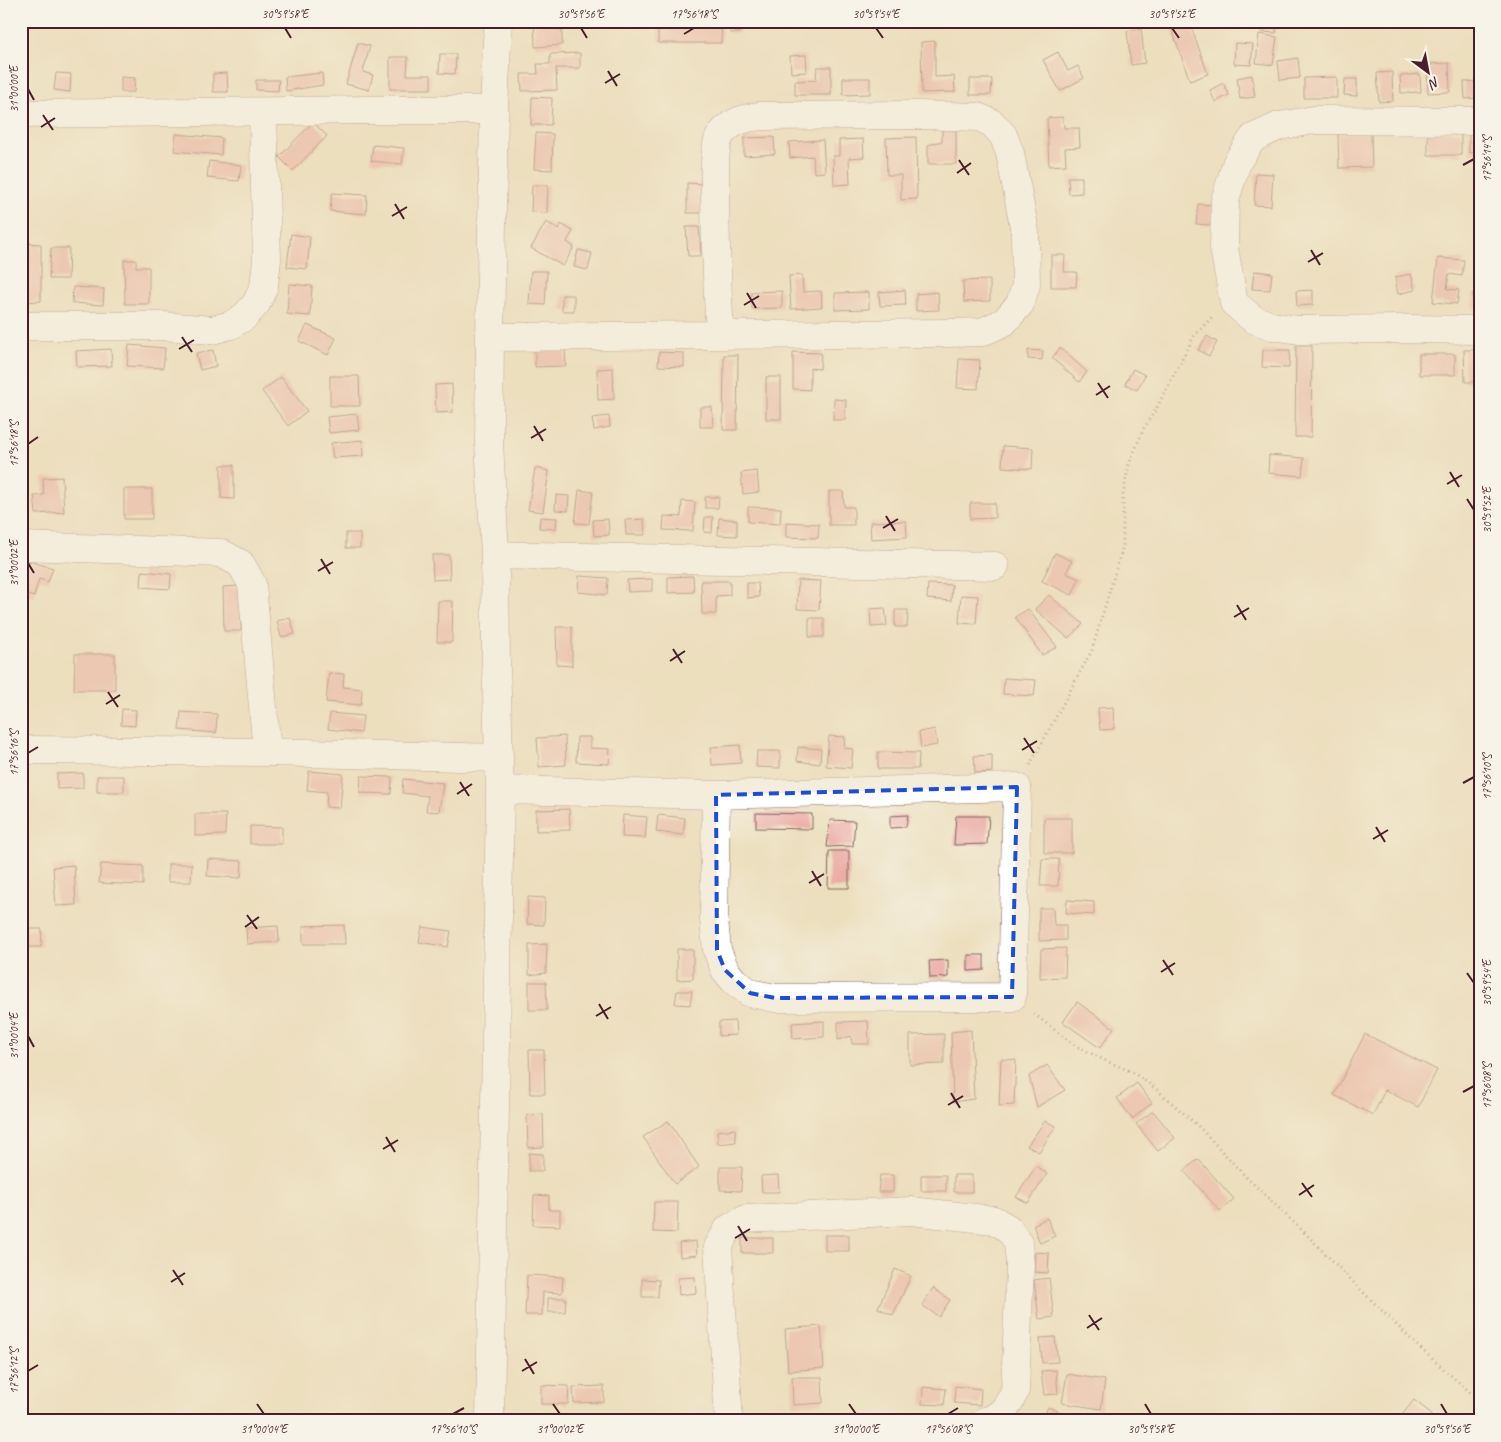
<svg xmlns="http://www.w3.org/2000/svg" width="1501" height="1442" font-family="Caveat,sans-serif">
<rect width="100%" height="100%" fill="#f7f3e8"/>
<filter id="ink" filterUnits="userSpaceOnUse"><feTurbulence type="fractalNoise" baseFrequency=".02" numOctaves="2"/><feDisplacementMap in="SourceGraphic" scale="10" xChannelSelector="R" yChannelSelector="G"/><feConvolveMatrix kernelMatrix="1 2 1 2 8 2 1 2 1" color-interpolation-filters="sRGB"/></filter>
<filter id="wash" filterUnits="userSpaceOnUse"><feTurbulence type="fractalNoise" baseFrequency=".0096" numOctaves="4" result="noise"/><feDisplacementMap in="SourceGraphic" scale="20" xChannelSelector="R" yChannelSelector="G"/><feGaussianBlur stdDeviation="1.12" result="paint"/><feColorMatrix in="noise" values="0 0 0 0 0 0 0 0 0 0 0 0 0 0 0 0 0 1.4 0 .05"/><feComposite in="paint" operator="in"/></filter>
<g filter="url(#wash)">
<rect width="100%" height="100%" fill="#ecdfbe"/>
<g id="blocks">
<path fill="#ebaba4" d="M534,21H562V45L535,47Z
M658,21H722L721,43H658Z
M729,21H739L740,33H731Z
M1262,22L1277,23L1276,33L1261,32Z
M1190,24L1208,74L1190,81L1172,30Z
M1141,29L1145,63L1131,65L1127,31Z
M1259,34L1277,37L1273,65L1256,63Z
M935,41V77L954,76L955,92L922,93L921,42Z
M358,43L370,46L363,72L373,75L369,90L346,84Z
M1235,43L1253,44L1251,65L1234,64Z
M1058,52L1068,71L1078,66L1084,78L1060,91L1043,60Z
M580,53V68H556L557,90L522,91L521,74H538L537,64H550V54Z
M440,54H456L455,74L439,73Z
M806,55L807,72L791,73L790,56Z
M390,57H408L407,75H431V89H390Z
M1298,58L1300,78L1280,80L1278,61Z
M1449,63L1450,92L1428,93L1427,64Z
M817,67H831V95H795V81L816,80Z
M1392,72L1393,101L1379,102L1377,73Z
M56,73L71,74L70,92L54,90Z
M227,73L228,92H213V74Z
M322,73L323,85L286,91L285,77Z
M1420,74L1421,92L1401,93L1400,76Z
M1252,75L1255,97L1240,99L1237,78Z
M121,77L135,78L134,92H121Z
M1337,77V98H1304V78Z
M843,78H870V94L843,95Z
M970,79H992L991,95H970Z
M1345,79H1357V96L1344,95Z
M256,80H279L278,91L256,90Z
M1480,81V98L1465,99L1464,82Z
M1223,83L1229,95L1215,102L1210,90Z
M532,97L552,98L551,125H531Z
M1063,117L1064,128H1079L1080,147L1065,148L1066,165L1049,166L1047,118Z
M313,122L327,136L293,171L279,157Z
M942,129H956V164H928V145L942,141Z
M1428,131L1461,132V155H1428Z
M536,133L553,134L552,170L534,169Z
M1371,133L1372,167L1339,168L1338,134Z
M176,134L222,138L221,155L174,151Z
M1469,134H1480V152L1469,153Z
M774,137L775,154L744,156V138Z
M916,137L917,199L901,200V175H887L886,138Z
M863,139L864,157L849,158L850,184L834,185L833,156H839V140Z
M823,140L825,172L814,173L813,156L790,158L789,142Z
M373,145L404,148L402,164L371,161Z
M209,161L241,165L239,181L207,178Z
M1256,173L1273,174L1271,206L1254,205Z
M1068,177H1082V193L1069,194Z
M687,183L703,184L702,213H687Z
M532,185H548L547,213L531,212Z
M332,193L367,195L366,214L330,211Z
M1198,204L1212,205L1210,225L1196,224Z
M546,222L559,229L561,224L573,231L567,242L574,247L563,266L531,248Z
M686,227H699L701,256H688Z
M291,234L310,237L307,269L287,267Z
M21,243L41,244V301L21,302Z
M51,248H69L68,279H49Z
M578,250L592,253L588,270L574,267Z
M1051,255H1065L1064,272H1077L1076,287H1051Z
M1438,258L1464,260L1462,276L1449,274L1447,289L1459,290L1457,304L1433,302Z
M124,260H136V267H149V304H125Z
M531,271H547L545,305L529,304Z
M1254,271L1272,273L1270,290L1252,289Z
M1411,274L1415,290L1398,294L1395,277Z
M802,275L803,292L821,291L822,307L791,309L789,276Z
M990,280V301L964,302L963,281Z
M289,284L312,286L310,316L287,314Z
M73,287L104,289L103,305L72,303Z
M905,290L906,305L880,306L879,292Z
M1313,290V305L1297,306L1296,291Z
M782,291V308L752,309L751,292Z
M869,292V309L835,310V293Z
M938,292L939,310L916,311V294Z
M1473,293L1480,294V310H1473Z
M562,295H574V311H562Z
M307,325L336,338L328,355L299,341Z
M1207,336L1217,342L1209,356L1198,350Z
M129,345L165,348L163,368L127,366Z
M1296,346H1312L1311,437H1295Z
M1060,348L1087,372L1079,382L1052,358Z
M111,349L112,366L77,367L76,351Z
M565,349L566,366L535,367V350Z
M213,350L216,366L200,370L196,353Z
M1028,350L1043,351L1042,360L1028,359Z
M1263,350H1290L1289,368L1262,367Z
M1464,350H1480V367H1477L1478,382H1465Z
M659,352L684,353V367L658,366Z
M793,352L821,353L820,369L810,368V390L793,389Z
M1419,354H1455V375H1419Z
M724,355H738L737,430H723Z
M959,359L980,360L978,389L957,388Z
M613,368L614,399L598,400L597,369Z
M1133,369L1145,375L1137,390L1125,384Z
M330,376H359L360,406H330Z
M281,377L307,411L288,426L262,391Z
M766,377H781V419H766Z
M452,384L453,412L436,413L435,385Z
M834,399L846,400L845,420H833Z
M700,407H712L713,427H700Z
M357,414L359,430L329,433L327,417Z
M609,416L610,427L594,430L592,418Z
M362,440L363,456L333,458L331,443Z
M1003,446L1033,448L1032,469L1002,467Z
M1269,455L1304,458L1302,476L1268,473Z
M221,465H234V499L221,498Z
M535,468L549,471L543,512L528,510Z
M757,471L759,492L743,494L741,473Z
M62,477L64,512L36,514L34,496L44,495L43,478Z
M124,489H152V519H124Z
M579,490L593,492L589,524L575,523Z
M829,491H843L844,507H854V525H829Z
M556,495L569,496L568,511L555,510Z
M705,497H719L718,508H705Z
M682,501L695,502L693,531L663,530L664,516L681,517Z
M970,503H995V518L970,519Z
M748,507L781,508L780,524L748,522Z
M540,517L557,518L556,529L539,528Z
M705,517H713L712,533L704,532Z
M719,518L737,520V536L718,535Z
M608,519L609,535L594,536L593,520Z
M644,519L645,535H626L625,520Z
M906,521L907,537L871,539L870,522Z
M786,522L819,524L818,538L786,537Z
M346,533H360V548H346Z
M1055,553L1072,561L1066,573L1079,579L1072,595L1042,581Z
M432,555H449L450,579L433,580Z
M28,561L53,568L48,582L39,579L34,597L21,593V584Z
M142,571L171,574L170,589L141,587Z
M579,576L608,578L607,595L578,592Z
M693,576L694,592L668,593V577Z
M652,579V591L628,592L627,580Z
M798,580L821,581L819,610L797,609Z
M701,581H730V595L716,596V614H702Z
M747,583H758L759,597L747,598Z
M928,584L952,585L951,601L927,599Z
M241,586V631H224L223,587Z
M961,595L978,596L976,624L959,623Z
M1049,595L1083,624L1068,638L1035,609Z
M438,601H453L452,642H437Z
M885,608L887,626L871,627L870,609Z
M1028,609L1057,647L1042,655L1015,617Z
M895,610H908L907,627H895Z
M290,618L295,634L281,637L277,621Z
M809,618H824V637H809Z
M556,627H572V666L557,665Z
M75,654H115V690H74Z
M329,673L344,674L343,687L362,689L361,705L326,702Z
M1004,678L1036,680L1034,696L1003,694Z
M1113,707L1114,729L1100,730L1098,708Z
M122,709L136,710L135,726L121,725Z
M181,712L217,714L216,733L179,730Z
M330,713L363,716L361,733L328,729Z
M935,729L937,745L921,748L919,732Z
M565,736L566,765L539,767L537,738Z
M829,736L845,737L844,748L853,749L851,768L826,766Z
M577,737H590V748L610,749L609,764L576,762Z
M740,745L741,763L712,765L711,747Z
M798,747L821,749L820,764L797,761Z
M757,751H780V768L756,767Z
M878,752L919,753L918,769H878Z
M992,755V772L975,773L974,756Z
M309,771L343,774L340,808L326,807L327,792L307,790Z
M83,773V788L57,789V774Z
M97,776H124V792H97Z
M361,776L392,777L391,794L360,793Z
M403,779L443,783L439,812L426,811L428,796L402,793Z
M569,809L570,830L536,831V810Z
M756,813L812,814V829L756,828Z
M195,814H226L225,835L195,836Z
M623,815L647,817L645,838L622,837Z
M658,815L685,818L683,835L656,832Z
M908,815L906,827L890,828V816Z
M956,816H989L987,844L954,845Z
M1044,818H1072V853H1044Z
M830,820L855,821L853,846L827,847Z
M250,826L282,827V844H250Z
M829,851H849V888H828Z
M208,859L242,861L241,878L207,876Z
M1042,859H1059L1058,886H1040Z
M101,864L143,866V885L99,883Z
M168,864H192L191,882H168Z
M74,865L76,905L56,906L53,867Z
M528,897L545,898L544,925L527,924Z
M1067,900L1094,902V915L1066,913Z
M1039,908H1053L1054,925H1066V940L1039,941Z
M344,925L345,944H303V926Z
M278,926L279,942L247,944L246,928Z
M422,927L451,931L448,947L419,942Z
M21,929H42L41,947H21Z
M547,944L546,973L529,975V945Z
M1066,948L1065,977L1040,978L1041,949Z
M677,949L693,950V979L677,980Z
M968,955H984V970L968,971Z
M948,960V977L930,978L929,961Z
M529,982H546L547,1010H529Z
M677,991H692L690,1005L675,1004Z
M1077,1002L1114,1028L1100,1048L1063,1022Z
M735,1021L736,1035L719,1036V1022Z
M824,1021V1037L793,1039L792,1023Z
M868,1021L869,1044H852L851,1036L838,1040V1022Z
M971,1030L974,1099L953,1102L951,1032Z
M944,1034V1064L910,1065V1035Z
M1365,1034L1437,1070L1418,1107L1385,1090L1373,1115L1334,1095Z
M529,1050H544L545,1094H530Z
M1001,1059L1016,1060L1014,1105L999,1106Z
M1047,1065L1065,1090L1037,1107L1029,1076Z
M1137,1083L1152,1103L1132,1119L1117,1098Z
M1153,1111L1175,1138L1158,1151L1136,1124Z
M543,1114L544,1147L528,1148L527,1115Z
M668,1121L699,1167L675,1184L643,1137Z
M1045,1121L1056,1126L1039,1152L1027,1146Z
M735,1129L736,1142L718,1144L717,1131Z
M529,1153L543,1154V1171H529Z
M1198,1159L1234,1199L1220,1211L1184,1171Z
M1036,1166L1047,1174L1028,1203L1016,1197Z
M720,1167H742L741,1191L720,1190Z
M778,1175L779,1192H762L761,1176Z
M880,1175H893V1192H878Z
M921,1175H946V1191H921Z
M954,1175H972V1192H954Z
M534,1195L549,1196V1210H560V1226L533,1225Z
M654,1202H678L677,1233L653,1232Z
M1047,1218L1055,1236L1040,1243L1033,1225Z
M825,1235H849V1251H825Z
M742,1238H773V1253H742Z
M696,1241L697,1255L680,1257L679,1243Z
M1035,1252L1049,1253L1048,1273L1034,1272Z
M895,1269L911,1276L893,1315L878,1308Z
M527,1275L563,1277L562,1293L543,1292L542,1315H525Z
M695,1277L696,1293L679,1295L678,1278Z
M1049,1278L1054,1317L1039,1319L1034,1280Z
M642,1279L659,1280L658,1297H642Z
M933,1288L950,1300L939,1317L922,1305Z
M548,1298H566L565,1312H548Z
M821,1326L824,1368L788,1371L785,1329Z
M1055,1337L1058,1362L1042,1363L1040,1338Z
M1056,1370L1058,1394L1044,1395L1041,1371Z
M1067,1374L1105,1380L1101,1409L1062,1403Z
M792,1377H822L823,1403L793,1405Z
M541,1385L569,1386L568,1404H541Z
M604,1386V1402L574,1403L573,1387Z
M955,1386L981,1389L980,1405L954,1403Z
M923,1387L946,1389L944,1405L922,1404Z
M1414,1400L1432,1414L1427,1421H1397Z
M1048,1407L1080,1421H1042Z"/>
</g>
</g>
<g filter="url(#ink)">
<use href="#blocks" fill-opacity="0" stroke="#83625e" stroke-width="1"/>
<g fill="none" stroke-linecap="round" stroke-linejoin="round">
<g stroke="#83625e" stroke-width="29">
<path id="minor" d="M21,114L372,110H494
M1480,121L1314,120L1279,126L1253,138L1237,162L1225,200L1224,248L1234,303L1253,319L1272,326L1299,330L1407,329L1480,330
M21,326H163L212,330L231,325L244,317L256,304L264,286L267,260L263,112
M490,337L949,333L982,332L1004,322L1020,304L1026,285L1025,232L1010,153L1003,135L992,123L978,117L920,115L760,116C744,118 729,122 720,136C714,146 715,169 715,182C715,233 717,283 720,334
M21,546L221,553L241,564L252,584L267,752
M495,555L995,566
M21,750L267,752L499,758
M500,790L716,795L1017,787L1012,997L775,998L750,993L734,981L725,970L717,950L714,920L716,795
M490,1421L500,790L496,662L495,555L489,442L490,337L494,110L498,21
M729,1421L718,1247L728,1229L746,1219L911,1211L994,1220L1009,1229L1018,1243L1020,1264L1015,1391C1008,1405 1002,1417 985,1421"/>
</g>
<path stroke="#83625e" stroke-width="3" stroke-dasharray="1 4" stroke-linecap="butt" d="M1030,765L1092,650L1123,546V495L1129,464L1144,428L1155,411L1194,336L1212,317
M1034,1014L1073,1044L1106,1061L1132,1072L1155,1088L1199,1127L1247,1178L1307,1235L1362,1291L1420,1348L1480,1401"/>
<use href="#minor" stroke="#fff" stroke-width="28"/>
</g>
</g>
<path d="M0 0H1501V1442H0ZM1017,787L1012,997L775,998L750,993L725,970L717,950L716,795Z" fill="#ecdfbe" fill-opacity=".55" fill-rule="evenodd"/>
<path fill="none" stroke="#1d4ed8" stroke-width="4" stroke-dasharray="10 6" stroke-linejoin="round" d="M1017,787L1012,997L775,998L750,993L725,970L717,950L716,795Z"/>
<path fill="none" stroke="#4a1f2b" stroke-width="2" d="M285,28L291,38M581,28L587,38M876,28L883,38M1172,28L1179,38M684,34L694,28M608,71L617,86M605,83L620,74M28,89L34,100M43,115L53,130M41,127L55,118M959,160L969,175M1463,165L1474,159M957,173L971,163M395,204L404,219M392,216L407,207M1311,250L1320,265M1308,262L1323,253M747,293L756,308M744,305L759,296M182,337L192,352M179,349L194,340M1098,383L1108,398M1096,395L1110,386M534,426L543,441M531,438L546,429M28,444L38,437M1450,472L1459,487M1447,484L1462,475M1467,499L1474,510M886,516L895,531M883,528L898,519M321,559L330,574M28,563L34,573M318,571L333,562M1237,605L1246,620M1234,617L1249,608M673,649L682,663M670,661L685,651M108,692L118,707M106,704L120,695M1024,738L1034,753M1022,750L1037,741M28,753L38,747M460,782L469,796M1463,783L1474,777M457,794L472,784M1376,827L1385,842M1373,839L1388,830M812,871L821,886M809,883L824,874M247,915L257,929M245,927L259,917M1163,960L1173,975M1161,972L1175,963M1467,973L1474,983M599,1004L608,1019M596,1016L611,1007M28,1036L34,1047M1463,1092L1474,1086M951,1093L960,1108M948,1105L963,1096M386,1137L395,1152M383,1149L398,1140M1302,1183L1312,1197M1299,1195L1314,1185M738,1226L747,1241M735,1238L750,1229M173,1270L183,1285M171,1282L185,1273M1089,1315L1099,1330M1087,1328L1102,1318M525,1359L534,1374M28,1371L38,1365M522,1371L537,1362M257,1404L264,1414M553,1404L560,1414M849,1404L856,1414M1145,1404L1151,1414M1441,1404L1447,1414M453,1414L464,1408M948,1414L958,1408"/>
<rect width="1501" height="1442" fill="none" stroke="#f7f3e8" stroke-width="55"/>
<g transform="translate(1428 72) rotate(148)" stroke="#f7f3e8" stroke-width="4" paint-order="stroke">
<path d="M0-4L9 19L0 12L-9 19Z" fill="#4a1f2b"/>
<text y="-8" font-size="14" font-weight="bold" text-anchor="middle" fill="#4a1f2b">N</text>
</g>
<rect x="28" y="28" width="1446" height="1386" fill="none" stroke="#4a1f2b" stroke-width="2"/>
<g font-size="12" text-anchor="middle" fill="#4a1f2b">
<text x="285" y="18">30°59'58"E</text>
<text x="581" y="18">30°59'56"E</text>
<text x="694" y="18">17°56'18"S</text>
<text x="876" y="18">30°59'54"E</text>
<text x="1172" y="18">30°59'52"E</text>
<text transform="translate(14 89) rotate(-90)" y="4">31°00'00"E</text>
<text transform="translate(1487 159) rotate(-90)" y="4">17°56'14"S</text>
<text transform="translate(14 444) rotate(-90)" y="4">17°56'18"S</text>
<text transform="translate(1487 510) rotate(-90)" y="4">30°59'52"E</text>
<text transform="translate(14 563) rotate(-90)" y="4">31°00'02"E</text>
<text transform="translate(14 753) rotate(-90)" y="4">17°56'16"S</text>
<text transform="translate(1487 777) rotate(-90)" y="4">17°56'10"S</text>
<text transform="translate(1487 983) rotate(-90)" y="4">30°59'54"E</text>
<text transform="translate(14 1036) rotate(-90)" y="4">31°00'04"E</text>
<text transform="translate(1487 1086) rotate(-90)" y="4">17°56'08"S</text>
<text transform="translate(14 1371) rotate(-90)" y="4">17°56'12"S</text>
<text x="264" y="1433">31°00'04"E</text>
<text x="453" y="1433">17°56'10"S</text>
<text x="560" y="1433">31°00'02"E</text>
<text x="856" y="1433">31°00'00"E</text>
<text x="948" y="1433">17°56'08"S</text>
<text x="1151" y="1433">30°59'58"E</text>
<text x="1447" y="1433">30°59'56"E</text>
</g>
</svg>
